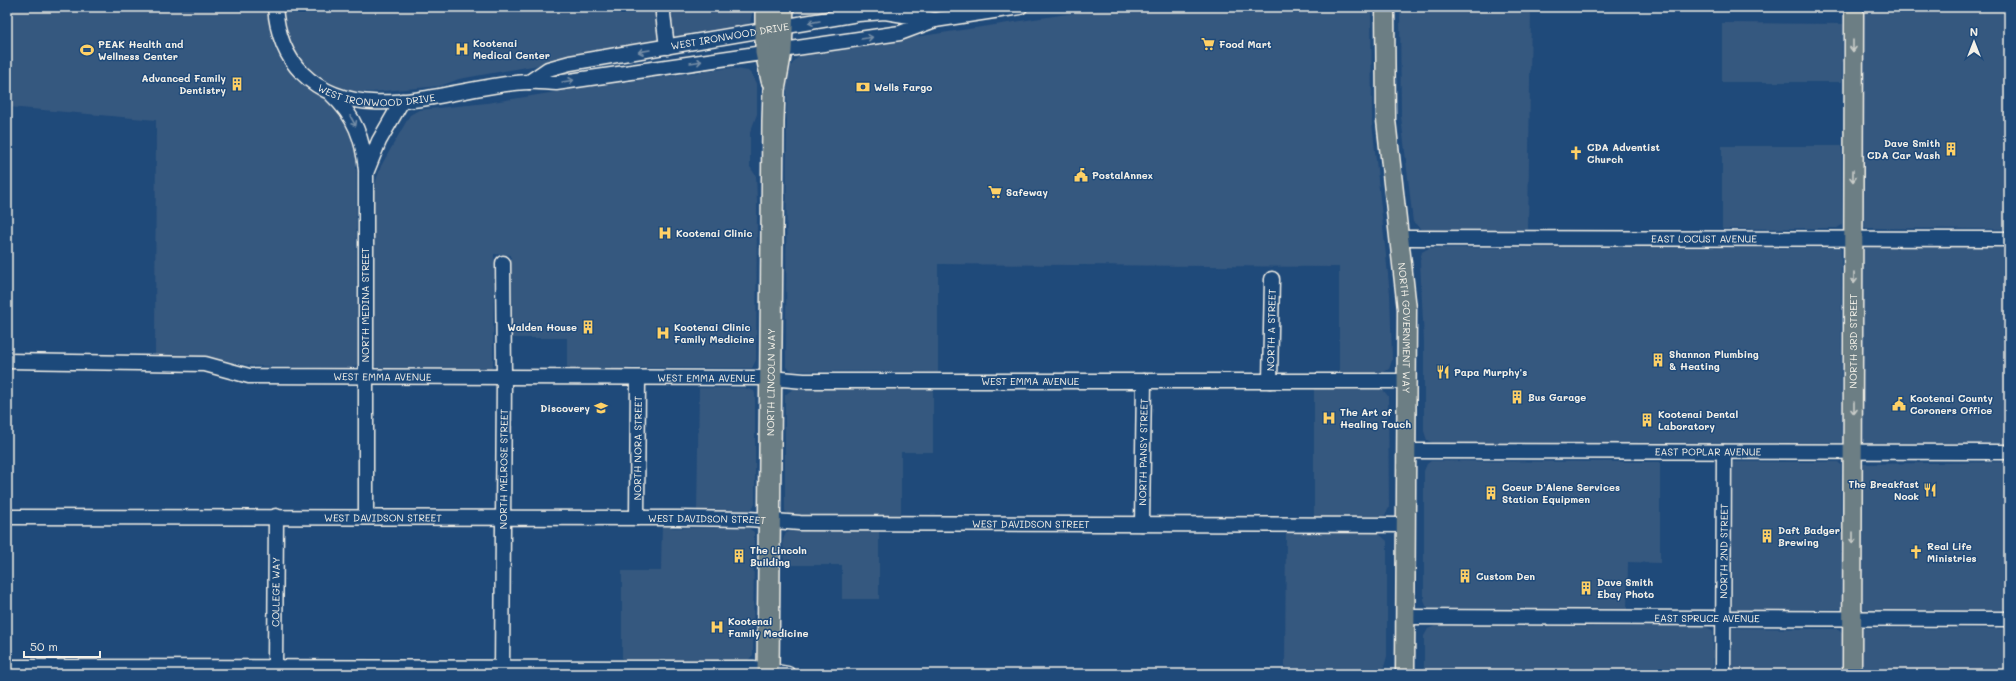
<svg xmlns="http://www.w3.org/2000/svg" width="2016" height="681" font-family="Mali,sans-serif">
<rect width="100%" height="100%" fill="#1f4a7a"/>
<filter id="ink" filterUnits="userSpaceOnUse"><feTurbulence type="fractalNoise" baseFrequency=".025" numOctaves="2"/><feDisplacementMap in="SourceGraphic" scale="8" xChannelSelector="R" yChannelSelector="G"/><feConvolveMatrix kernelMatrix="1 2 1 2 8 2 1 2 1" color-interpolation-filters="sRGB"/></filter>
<g filter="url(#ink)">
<path fill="#36587f" d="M7,7H266L274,47L283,64L297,81L343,112L356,147L357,364L355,366L350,368L253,366L212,358L155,356L156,120L9,107L7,158Z
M283,7H752V13L750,23L746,28L459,79L440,86L372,92H358L341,88L330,83L306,68L297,56L290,42L285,27Z
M791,7H872L810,15H801Z
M1114,7H1371L1372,122L1390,294L1392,360L1389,369L1380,374L1339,373V267L938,264V372L793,371L786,367L787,74L788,70L796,59L803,54Z
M1400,7H1531L1528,229L1429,230L1422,229L1413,222L1401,116Z
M1861,7H2008L2007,227L2003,229L1866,228L1862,225Z
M1722,23L1843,24L1842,82H1722Z
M730,68L748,71L752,75L757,86V114L750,133V167L756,176L757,202L756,360L752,368H633L612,371L567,370V338H510L511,255L494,254L493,365L491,369L379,368L374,366V187L381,166L410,115L419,110L487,103L588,87Z
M1722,146H1842V225L1837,228L1722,229Z
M1652,247L1841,248L1842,443H1433L1427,440L1424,431V341L1420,260L1422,252L1429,248Z
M1865,247H2000L2007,251V439L2004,443L1867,445L1861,440V250Z
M699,388H745L754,391L755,394V503L752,509L747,512H697Z
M794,389H933V452H901V516H796L790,515L785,511V395L790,391Z
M1314,389L1379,390H1383L1388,396L1389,508L1385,515L1380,517H1314Z
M1431,461L1660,462V563L1628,562L1627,610L1430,608L1426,606L1424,599V471L1427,464Z
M1733,462H1838L1841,465L1842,604L1840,609L1735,610L1729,606L1730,465Z
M2002,462L2007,466L2008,605L2006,608L2001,610H1865L1861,608L1862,464Z
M662,523L668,524L672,528L747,527L754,532L753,651V655L748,660H622V571H661Z
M791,531H879V599H842V565H784L783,540L786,533Z
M1286,532L1378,533L1387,541V656L1384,667L1380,669L1285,668Z
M1437,625L1706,627L1712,630L1713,633V674H1424V636L1428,629Z
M1732,628L1837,629L1842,633V674H1729L1730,630Z
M1864,628L2004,629L2007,634V674H1860L1861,631Z"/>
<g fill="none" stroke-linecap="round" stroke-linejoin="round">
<g stroke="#f4f1e8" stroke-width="17">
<g id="minor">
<path id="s1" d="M275,7C277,32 284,55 302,73C361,132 458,84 529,82C538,81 548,83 556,83L900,33L935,20L1020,7"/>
<path d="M664,7L663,14L667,47"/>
<path id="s2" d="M529,82L548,69L570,63L858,14L885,12L935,20"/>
<path d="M332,95C355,116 363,139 366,170"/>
<path id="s3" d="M1400,238L2009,239"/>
<path id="s4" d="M7,361L205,364L249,376L770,378L804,381H1407"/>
<path id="s5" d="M1270,381L1272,279"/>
<path id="s6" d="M1406,451L2009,452"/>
<path id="s7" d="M7,517L678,518L749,519L800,523L1406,525"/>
<path d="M366,517V173L379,141L402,101"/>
<path id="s8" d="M637,518L638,378"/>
<path id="s9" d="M1142,524L1144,381"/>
<path id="s10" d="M1406,617L2009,619"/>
<path d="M7,667L734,668H754L788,674"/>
<path id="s11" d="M275,667L276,516"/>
<path id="s12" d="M502,674L504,377L503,263"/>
<path id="s13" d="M1723,674L1724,452"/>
</g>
</g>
<g stroke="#f4f1e8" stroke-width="21">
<g id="major">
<path id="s14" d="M1385,7L1386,120L1407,309L1405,674"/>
<path id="s15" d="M1852,674L1854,7"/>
</g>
</g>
<g stroke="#f4f1e8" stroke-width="24">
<g id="highway">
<path d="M766,7V52L772,80"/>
<path id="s16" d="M768,674L773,121L774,90L781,51L783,7"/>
</g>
</g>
<use href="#minor" stroke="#1f4a7a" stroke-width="14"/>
<use href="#major" stroke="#6c7e84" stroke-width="18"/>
<use href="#highway" stroke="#6c7e84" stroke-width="21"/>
</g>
<defs><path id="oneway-shaft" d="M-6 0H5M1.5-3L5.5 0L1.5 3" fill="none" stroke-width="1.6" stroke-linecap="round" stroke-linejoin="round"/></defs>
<g stroke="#748da6">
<use href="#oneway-shaft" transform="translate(814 22) rotate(170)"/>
<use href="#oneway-shaft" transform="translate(867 38) rotate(-9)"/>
<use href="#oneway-shaft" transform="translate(644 51) rotate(170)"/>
<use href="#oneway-shaft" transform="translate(696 62) rotate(-9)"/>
<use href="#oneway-shaft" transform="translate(568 81) rotate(-9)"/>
<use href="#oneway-shaft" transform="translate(353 121) rotate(61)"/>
</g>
<g stroke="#cbceca">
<use href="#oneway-shaft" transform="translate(1853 46) rotate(90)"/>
<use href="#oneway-shaft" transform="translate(1853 176) rotate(90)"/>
<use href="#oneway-shaft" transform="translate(1854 278) rotate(90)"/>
<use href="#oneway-shaft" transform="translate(1854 408) rotate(90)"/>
<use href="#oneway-shaft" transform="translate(1853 538) rotate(90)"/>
</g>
</g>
<defs>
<g id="supermarket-bare" transform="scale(1.08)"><path d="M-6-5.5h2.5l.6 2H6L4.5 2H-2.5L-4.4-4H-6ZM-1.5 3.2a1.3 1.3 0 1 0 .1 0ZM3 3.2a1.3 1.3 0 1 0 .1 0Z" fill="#ffd166" stroke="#1f4a7a" stroke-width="2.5" paint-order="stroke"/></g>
<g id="hospital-bare" transform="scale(1.08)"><path d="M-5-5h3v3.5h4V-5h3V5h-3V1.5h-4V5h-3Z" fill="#ffd166" stroke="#1f4a7a" stroke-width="2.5" paint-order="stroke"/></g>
<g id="stadium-bare" transform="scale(1.08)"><path d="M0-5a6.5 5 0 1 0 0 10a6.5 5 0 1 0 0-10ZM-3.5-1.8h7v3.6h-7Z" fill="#ffd166" stroke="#1f4a7a" stroke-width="2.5" paint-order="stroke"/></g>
<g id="building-bare" transform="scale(1.08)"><path d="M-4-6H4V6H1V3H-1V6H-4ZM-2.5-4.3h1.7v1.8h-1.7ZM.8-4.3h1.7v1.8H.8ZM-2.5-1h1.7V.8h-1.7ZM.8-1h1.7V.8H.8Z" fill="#ffd166" stroke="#1f4a7a" stroke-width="2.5" paint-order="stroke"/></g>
<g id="bank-bare" transform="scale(1.08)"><path d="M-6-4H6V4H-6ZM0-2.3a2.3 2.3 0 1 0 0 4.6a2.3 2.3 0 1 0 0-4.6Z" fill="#ffd166" stroke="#1f4a7a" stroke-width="2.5" paint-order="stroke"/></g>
<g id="church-bare" transform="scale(1.08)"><path d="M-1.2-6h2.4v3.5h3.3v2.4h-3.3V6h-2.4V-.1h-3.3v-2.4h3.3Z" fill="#ffd166" stroke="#1f4a7a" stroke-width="2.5" paint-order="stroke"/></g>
<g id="civic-bare" transform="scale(1.08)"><path d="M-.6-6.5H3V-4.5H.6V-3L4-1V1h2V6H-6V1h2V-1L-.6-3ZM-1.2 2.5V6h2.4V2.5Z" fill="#ffd166" stroke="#1f4a7a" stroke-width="2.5" paint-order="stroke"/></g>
<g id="restaurant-bare" transform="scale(1.08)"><path d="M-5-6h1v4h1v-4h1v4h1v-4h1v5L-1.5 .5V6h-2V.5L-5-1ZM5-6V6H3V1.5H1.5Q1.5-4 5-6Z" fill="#ffd166" stroke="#1f4a7a" stroke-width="2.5" paint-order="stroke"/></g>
<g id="school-bare" transform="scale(1.08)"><path d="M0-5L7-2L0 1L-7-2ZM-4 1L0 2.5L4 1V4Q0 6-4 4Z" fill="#ffd166" stroke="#1f4a7a" stroke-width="2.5" paint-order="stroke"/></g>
</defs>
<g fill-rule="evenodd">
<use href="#supermarket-bare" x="1208" y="44"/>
<use href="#hospital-bare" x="462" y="49"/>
<use href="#stadium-bare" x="87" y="50"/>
<use href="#building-bare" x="237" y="84"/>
<use href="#bank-bare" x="863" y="87"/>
<use href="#building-bare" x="1951" y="149"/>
<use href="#church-bare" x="1576" y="153"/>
<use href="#civic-bare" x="1081" y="175"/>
<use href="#supermarket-bare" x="995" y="192"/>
<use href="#hospital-bare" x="665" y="233"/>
<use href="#building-bare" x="588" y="327"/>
<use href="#hospital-bare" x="663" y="333"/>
<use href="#building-bare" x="1658" y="360"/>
<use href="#restaurant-bare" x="1443" y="372"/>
<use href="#building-bare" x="1517" y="397"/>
<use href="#civic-bare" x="1899" y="404"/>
<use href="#school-bare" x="601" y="408"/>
<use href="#hospital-bare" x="1329" y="418"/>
<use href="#building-bare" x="1647" y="420"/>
<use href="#restaurant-bare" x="1930" y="490"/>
<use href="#building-bare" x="1491" y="493"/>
<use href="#building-bare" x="1767" y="536"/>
<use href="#church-bare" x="1916" y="552"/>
<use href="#building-bare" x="739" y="556"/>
<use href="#building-bare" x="1465" y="576"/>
<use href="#building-bare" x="1586" y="588"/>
<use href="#hospital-bare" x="717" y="627"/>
</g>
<g text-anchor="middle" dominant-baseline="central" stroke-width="3" stroke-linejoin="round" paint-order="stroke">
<g font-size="10" fill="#f4f1e8" stroke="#1f4a7a">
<text stroke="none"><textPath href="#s2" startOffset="208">WEST IRONWOOD DRIVE</textPath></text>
<text stroke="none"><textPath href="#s1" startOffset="154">WEST IRONWOOD DRIVE</textPath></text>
<text stroke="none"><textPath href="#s3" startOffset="304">EAST LOCUST AVENUE</textPath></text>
<text transform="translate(365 305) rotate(-90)">NORTH MEDINA STREET</text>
<text stroke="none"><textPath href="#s14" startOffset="322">NORTH GOVERNMENT WAY</textPath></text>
<text stroke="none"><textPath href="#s5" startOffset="51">NORTH A STREET</textPath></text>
<text stroke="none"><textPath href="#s15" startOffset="333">NORTH 3RD STREET</textPath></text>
<text stroke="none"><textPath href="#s4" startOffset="377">WEST EMMA AVENUE</textPath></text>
<text stroke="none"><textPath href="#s4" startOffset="701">WEST EMMA AVENUE</textPath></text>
<text stroke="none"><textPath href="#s4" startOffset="1025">WEST EMMA AVENUE</textPath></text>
<text stroke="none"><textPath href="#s16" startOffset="292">NORTH LINCOLN WAY</textPath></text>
<text stroke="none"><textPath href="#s8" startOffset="70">NORTH NORA STREET</textPath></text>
<text stroke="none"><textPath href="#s9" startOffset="72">NORTH PANSY STREET</textPath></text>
<text stroke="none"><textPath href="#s6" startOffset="302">EAST POPLAR AVENUE</textPath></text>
<text stroke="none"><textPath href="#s12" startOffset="205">NORTH MELROSE STREET</textPath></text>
<text stroke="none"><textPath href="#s7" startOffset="376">WEST DAVIDSON STREET</textPath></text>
<text stroke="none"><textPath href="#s7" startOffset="700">WEST DAVIDSON STREET</textPath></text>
<text stroke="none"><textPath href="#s7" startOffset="1024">WEST DAVIDSON STREET</textPath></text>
<text stroke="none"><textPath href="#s13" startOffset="123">NORTH 2ND STREET</textPath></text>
<text stroke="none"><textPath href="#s11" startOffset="75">COLLEGE WAY</textPath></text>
<text stroke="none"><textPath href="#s10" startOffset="301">EAST SPRUCE AVENUE</textPath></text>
</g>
<g font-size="10" font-weight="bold" fill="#f4f1e8" stroke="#1f4a7a" text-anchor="start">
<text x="473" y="43">Kootenai<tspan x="473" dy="12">Medical Center</tspan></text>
<text x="98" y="44">PEAK Health and<tspan x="98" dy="12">Wellness Center</tspan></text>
<text x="1219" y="44">Food Mart</text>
<text x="226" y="78" text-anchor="end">Advanced Family<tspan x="226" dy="12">Dentistry</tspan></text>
<text x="874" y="87">Wells Fargo</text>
<text x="1940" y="143" text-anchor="end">Dave Smith<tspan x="1940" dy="12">CDA Car Wash</tspan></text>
<text x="1587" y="147">CDA Adventist<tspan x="1587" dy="12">Church</tspan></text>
<text x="1092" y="175">PostalAnnex</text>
<text x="1006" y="192">Safeway</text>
<text x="676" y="233">Kootenai Clinic</text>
<text x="577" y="327" text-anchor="end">Walden House</text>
<text x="674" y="327">Kootenai Clinic<tspan x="674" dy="12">Family Medicine</tspan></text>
<text x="1669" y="354">Shannon Plumbing<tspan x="1669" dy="12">&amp; Heating</tspan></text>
<text x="1454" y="372">Papa Murphy's</text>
<text x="1528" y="397">Bus Garage</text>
<text x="1910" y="398">Kootenai County<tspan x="1910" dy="12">Coroners Office</tspan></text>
<text x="590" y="408" text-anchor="end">Discovery</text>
<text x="1340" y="412">The Art of<tspan x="1340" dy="12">Healing Touch</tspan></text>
<text x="1658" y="414">Kootenai Dental<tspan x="1658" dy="12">Laboratory</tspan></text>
<text x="1919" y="484" text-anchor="end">The Breakfast<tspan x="1919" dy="12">Nook</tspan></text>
<text x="1502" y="487">Coeur D'Alene Services<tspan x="1502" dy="12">Station Equipmen</tspan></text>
<text x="1778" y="530">Daft Badger<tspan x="1778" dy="12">Brewing</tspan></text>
<text x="1927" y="546">Real Life<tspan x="1927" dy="12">Ministries</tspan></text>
<text x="750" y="550">The Lincoln<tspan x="750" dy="12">Building</tspan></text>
<text x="1476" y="576">Custom Den</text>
<text x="1597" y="582">Dave Smith<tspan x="1597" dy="12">Ebay Photo</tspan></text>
<text x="728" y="621">Kootenai<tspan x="728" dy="12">Family Medicine</tspan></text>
</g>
</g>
<rect width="2016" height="681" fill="none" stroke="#1f4a7a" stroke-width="24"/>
<rect x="12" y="12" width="1992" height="657" fill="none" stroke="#f4f1e8" stroke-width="1.5" filter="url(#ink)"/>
<g transform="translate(1974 42)" stroke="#1f4a7a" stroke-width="3" paint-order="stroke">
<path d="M0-3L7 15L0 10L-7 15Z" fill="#f4f1e8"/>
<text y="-6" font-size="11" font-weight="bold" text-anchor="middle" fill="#f4f1e8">N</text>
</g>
<path d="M24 651v6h76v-6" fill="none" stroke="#f4f1e8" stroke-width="2"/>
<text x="30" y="651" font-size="12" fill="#f4f1e8" stroke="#1f4a7a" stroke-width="3" paint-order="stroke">50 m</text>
</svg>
